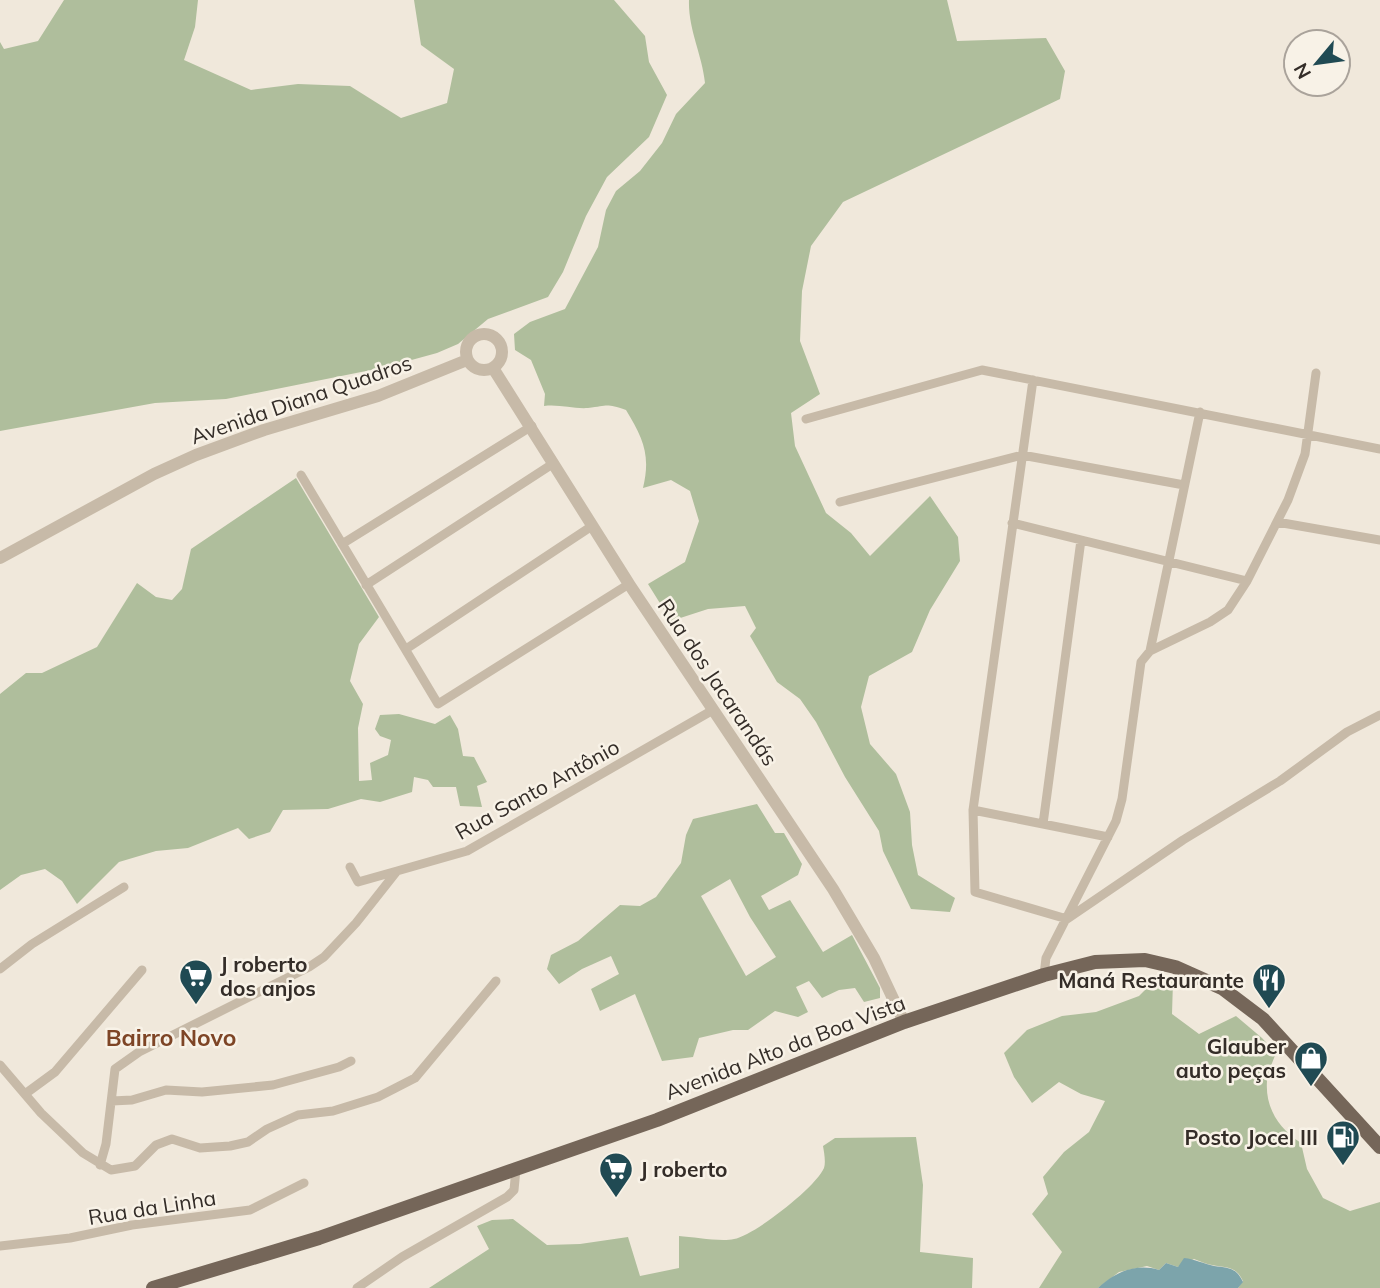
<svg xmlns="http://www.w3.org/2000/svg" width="1380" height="1288" font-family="Mulish,sans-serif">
<rect width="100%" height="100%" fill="#f0e8db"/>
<path fill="#afbe9c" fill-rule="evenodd" d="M64,0H198L195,27L184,60L251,90L298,84L350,86L401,118L447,103L454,69L421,45L414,0H614L645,36L649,62L667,95L649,137L607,177L586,216L563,272L548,297L488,319L458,344L437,353L386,367L226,399L155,403L0,431V42L4,49L38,41Z
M689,0H947L957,41L1046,38L1065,71L1060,99L843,202L811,246L802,291L800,341L820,394L791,413L795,446L826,513L851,533L870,556L930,496L958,537L960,561L930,610L912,652L869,676L861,707L870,744L896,774L910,812L912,845L918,875L955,898L950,912L911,909L883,851L879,831L845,777L816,722L800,699L777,682L750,636L756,628L745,606L708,609L671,621L648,584L685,562L699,521L690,491L671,480L643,488C651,455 643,438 626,410C605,403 608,406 588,408C573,409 559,404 544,406L545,394L531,360L515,350L514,334L530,322L565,309L598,247L606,210L616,191L640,171L662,143L676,114L705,83C702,54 688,29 689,0Z
M296,478L379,617L359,644L350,681L363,704L358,728L359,781L372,780L370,763L388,755L391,740L380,736L375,729L380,715L399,714L435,724L450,715L458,729L463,756L474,757L487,782L477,786L482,807L460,806L456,787H433L428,780L414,777L412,792L380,802L361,799L328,809L283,810L270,832L249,839L238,828L188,848L156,851L119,862L77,904L62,881L45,869L21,875L0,890V694L26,673H42L97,647L137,583L156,597L172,600L182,589L191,549Z
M757,804L775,833H784L802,864L798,875L761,896L769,910L790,900L823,952L852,935L880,988V998L864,1002L855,988L839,990L822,998L809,981L796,987L808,1012L798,1017L775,1011L748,1030H733L699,1038L693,1057L662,1061L635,994L600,1011L591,989L619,974L611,956L582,969L559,984L547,969L551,955L578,941L620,905L640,906L656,897L681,863L686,835L693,819ZM730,879L750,917L776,957L746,976L701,896Z
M1157,978L1173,981L1172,1014L1199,1034L1236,1016L1262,1038L1276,1053C1273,1061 1268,1072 1267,1081C1265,1108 1279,1129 1301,1143L1307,1169L1323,1198L1350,1211L1380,1202V1288H1238L1243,1281C1236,1266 1227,1268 1212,1265C1206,1264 1200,1261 1194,1259L1178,1267L1166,1263L1159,1270L1147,1266L1119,1272L1098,1288H1039L1062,1252L1032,1214L1048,1194L1043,1177L1064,1152L1089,1132L1105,1101L1081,1094L1059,1082L1032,1103L1014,1077L1004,1053L1027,1030L1062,1016L1096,1012L1139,996Z
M916,1137L923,1185L920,1252L973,1258L972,1288H429L489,1249L477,1226L492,1220L513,1219L547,1245L580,1244L628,1237L640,1276L679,1268V1236C694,1237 721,1242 734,1239C755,1235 816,1187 824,1168C826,1162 824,1152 823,1146L835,1138Z"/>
<path fill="#7ca4ab" d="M1184,1258C1195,1259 1204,1264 1214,1266C1228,1268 1236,1267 1243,1282L1238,1288H1098C1115,1272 1136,1263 1159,1270L1166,1263L1178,1267Z"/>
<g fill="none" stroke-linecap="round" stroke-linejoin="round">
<path stroke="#c7baa8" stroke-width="9" d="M1033,380L973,810L975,892L1067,919L1183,840L1280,781L1347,732L1380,715
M806,419L982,370L1380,449
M301,475L438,704L629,584
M840,502L1022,455L1184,485
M1277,522L1380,540
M1012,523L1247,581
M342,544L532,426
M366,585L554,463
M406,649L592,526
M1150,651L1200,412
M973,810L1108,837
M1043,824L1081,540
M350,867L358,882L397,871
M0,969L32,944L124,887
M1044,975L1046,958L1116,821L1122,799L1141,662L1150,651L1210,622L1228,610L1247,581L1288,500L1305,454L1316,373
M0,1065L41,1113L83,1153L111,1170L135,1166L156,1145L172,1139L200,1148L230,1146L248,1142L267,1129L298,1115L333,1111L378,1097L415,1078L496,981
M25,1094L55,1072L142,970
M112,1101L132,1100L166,1090L202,1092L273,1085L339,1067L351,1061
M100,1165L106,1144L115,1069L139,1052L309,967L324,957L356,923L397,871L467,851L713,710
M0,1246L70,1238L132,1225L250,1210L304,1183
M357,1288L402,1257L507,1197L514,1190L516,1169"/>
<path stroke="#c7baa8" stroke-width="12" d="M466 352a18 18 0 1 1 36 0a18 18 0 1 1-36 0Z
M493,368L629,584L833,889L874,958L904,1022
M0,558L154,474L196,455L264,430L378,396L467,360"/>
<path stroke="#756659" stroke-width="14" d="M153,1288L319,1238L516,1169L657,1120L904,1022L1044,975L1095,962L1145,960L1175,967L1222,988L1263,1019L1380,1147"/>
</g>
<defs>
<g id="supermarket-pin" transform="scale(1.75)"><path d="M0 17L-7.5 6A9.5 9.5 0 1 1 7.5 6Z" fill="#204a53" stroke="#f8f2e7"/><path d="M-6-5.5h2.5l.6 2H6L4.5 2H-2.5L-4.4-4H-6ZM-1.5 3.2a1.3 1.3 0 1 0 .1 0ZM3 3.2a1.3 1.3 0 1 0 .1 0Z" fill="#fff"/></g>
<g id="restaurant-pin" transform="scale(1.75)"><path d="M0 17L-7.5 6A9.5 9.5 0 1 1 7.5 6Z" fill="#204a53" stroke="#f8f2e7"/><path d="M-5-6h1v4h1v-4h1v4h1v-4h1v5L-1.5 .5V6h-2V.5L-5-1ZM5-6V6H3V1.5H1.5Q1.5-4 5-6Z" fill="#fff"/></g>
<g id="shop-pin" transform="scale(1.75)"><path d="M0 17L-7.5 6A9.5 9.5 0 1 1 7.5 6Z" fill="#204a53" stroke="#f8f2e7"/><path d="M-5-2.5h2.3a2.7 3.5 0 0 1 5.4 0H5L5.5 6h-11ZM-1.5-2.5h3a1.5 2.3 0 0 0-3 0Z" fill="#fff"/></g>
<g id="fuel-pin" transform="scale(1.75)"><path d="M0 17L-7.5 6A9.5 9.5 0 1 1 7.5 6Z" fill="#204a53" stroke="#f8f2e7"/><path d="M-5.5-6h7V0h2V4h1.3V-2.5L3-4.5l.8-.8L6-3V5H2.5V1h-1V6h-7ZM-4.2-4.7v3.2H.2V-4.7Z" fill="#fff"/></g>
</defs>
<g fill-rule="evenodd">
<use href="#supermarket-pin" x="196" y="976"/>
<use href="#restaurant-pin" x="1269" y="980"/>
<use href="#shop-pin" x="1311" y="1058"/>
<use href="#fuel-pin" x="1343" y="1137"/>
<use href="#supermarket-pin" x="616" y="1169"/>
</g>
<g text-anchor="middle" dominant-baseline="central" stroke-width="5" stroke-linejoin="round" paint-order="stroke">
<g font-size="21" fill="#342d28" stroke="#f8f2e7">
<text transform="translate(301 399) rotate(-19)">Avenida Diana Quadros</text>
<text transform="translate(718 682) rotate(56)">Rua dos Jacarandás</text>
<text transform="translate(537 789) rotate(-29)">Rua Santo Antônio</text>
<text transform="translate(785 1047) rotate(-21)">Avenida Alto da Boa Vista</text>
<text transform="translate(152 1207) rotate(-9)">Rua da Linha</text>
</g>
<g font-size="21" font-weight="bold" fill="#342d28" stroke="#f8f2e7" text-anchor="end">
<text x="220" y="964" text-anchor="start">J roberto<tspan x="220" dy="24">dos anjos</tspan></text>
<text x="1244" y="980">Maná Restaurante</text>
<text x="1286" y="1046">Glauber<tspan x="1286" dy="24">auto peças</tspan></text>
<text x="1318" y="1137">Posto Jocel III</text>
<text x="640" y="1169" text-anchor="start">J roberto</text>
</g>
<g font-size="23" font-weight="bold" fill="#7e4526" stroke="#f8f2e7">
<text x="171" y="1037">Bairro Novo</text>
</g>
</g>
<g transform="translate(1317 63) rotate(241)"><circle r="33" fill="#f8f2e7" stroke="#aaa39b" stroke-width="2"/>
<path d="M0-5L12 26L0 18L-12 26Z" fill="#204a53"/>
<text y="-10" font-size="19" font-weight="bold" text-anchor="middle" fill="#342d28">N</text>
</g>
</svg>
